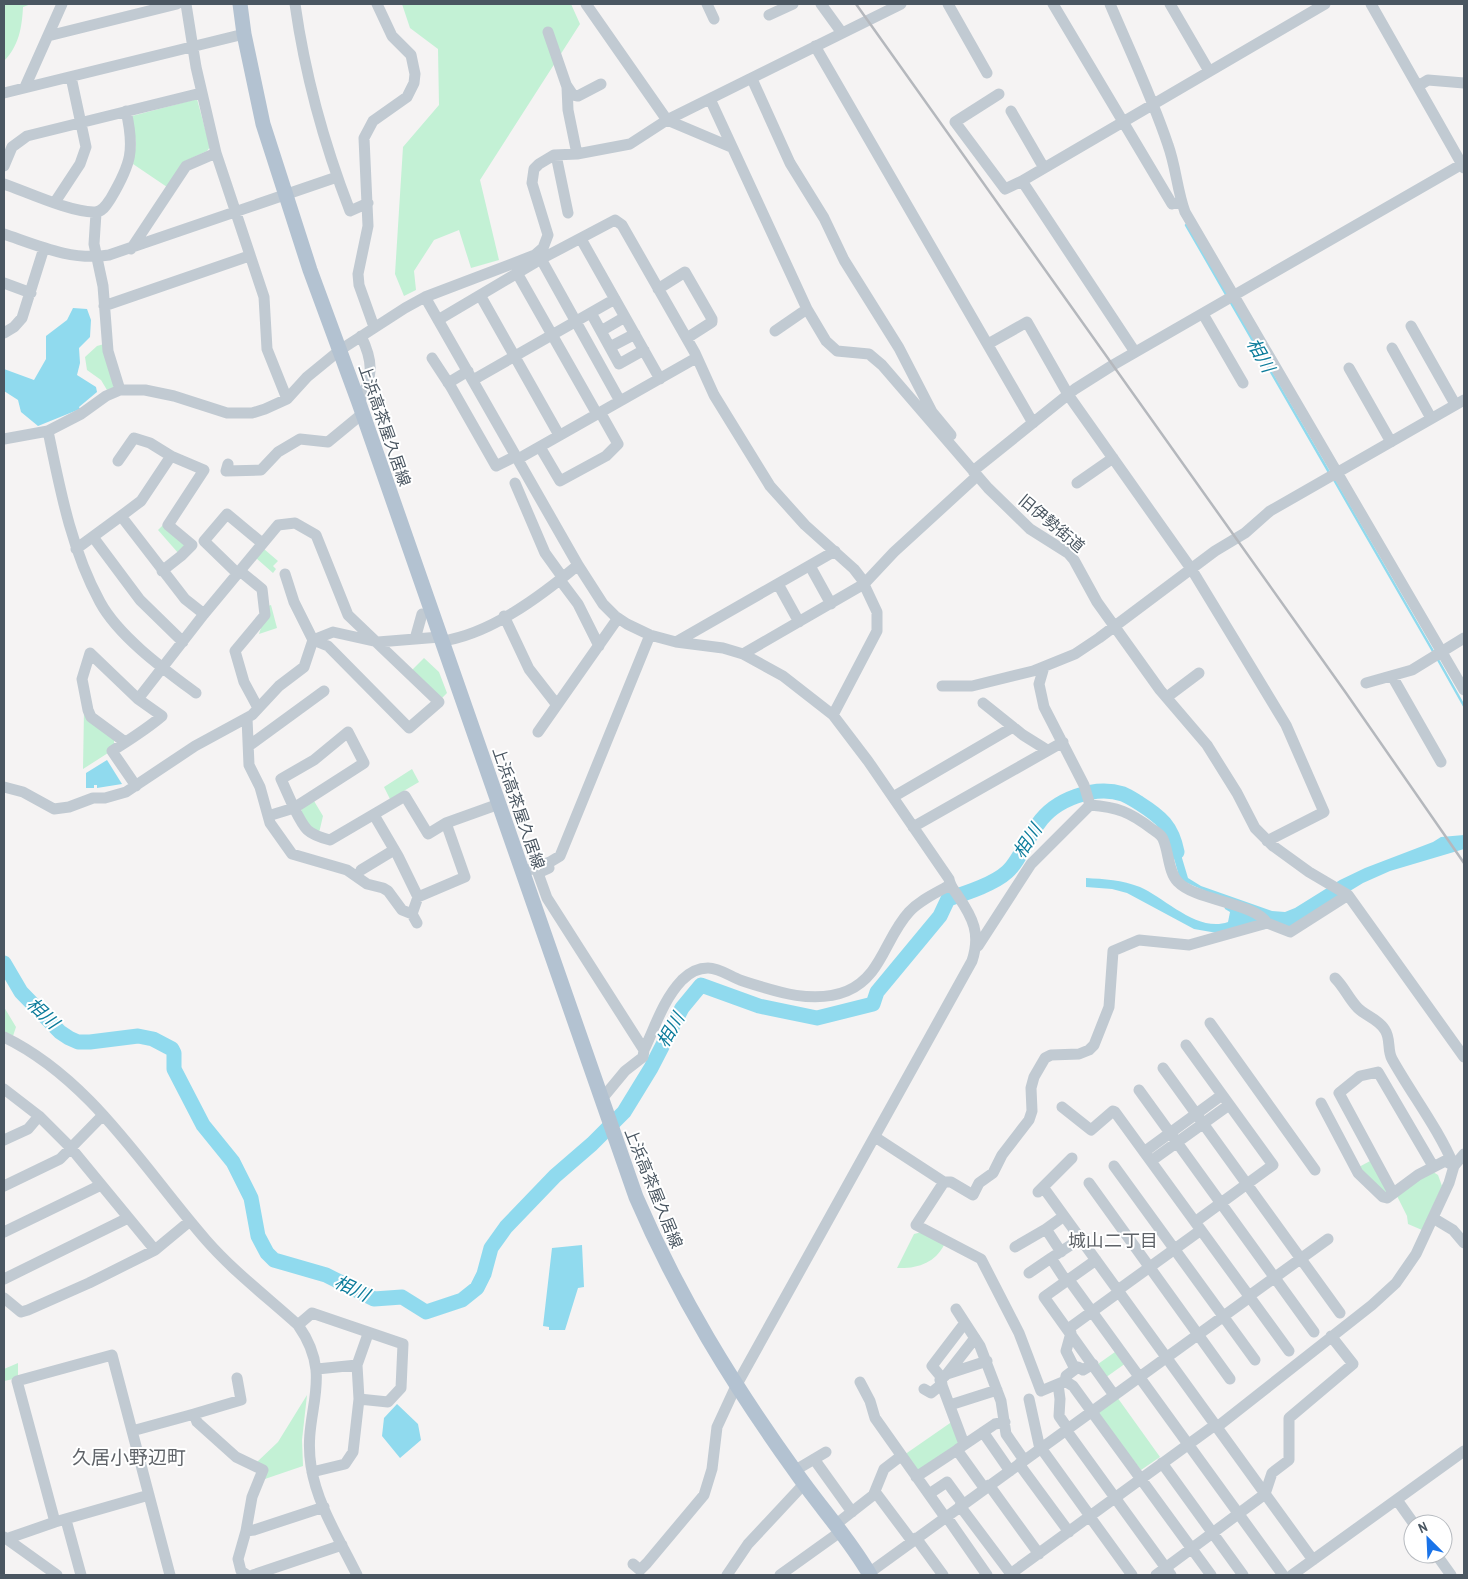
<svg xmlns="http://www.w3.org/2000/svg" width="1468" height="1579" font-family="'Archivo Narrow','Noto Sans JP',sans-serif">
<rect width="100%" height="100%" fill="#f5f3f3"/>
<path fill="#c3f1d5" d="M4,4H31L23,7C22,27 19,46 4,61Z
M402,4H571L580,24L480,180L499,260L471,268L459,230L434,240L414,271L416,290L404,296L395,274L403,147L439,105L438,49L410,28Z
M197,99L210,147L207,151L183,162L167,187L133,164L136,144L132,116Z
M104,344L114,383L113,388L107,390L101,380L87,370L85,357L97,346Z
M163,525L184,543L185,547L179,554L158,530Z
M264,549L278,561L273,566L276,569L273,573L256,558Z
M271,605L277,628L259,634L268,606Z
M424,658L439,672L447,693L441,699L412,670Z
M84,710L114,738V745L107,750L108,753L83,769Z
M412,769L419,782L390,799L384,787Z
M314,801L323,816L319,833L314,832L301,813L302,808Z
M4,1007L16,1027L13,1036L4,1032Z
M1372,1160L1390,1191L1387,1195L1357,1168Z
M1430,1170L1438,1175L1442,1186L1422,1230L1408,1224L1407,1216L1396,1194Z
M922,1232L944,1245C935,1263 917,1269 897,1268L914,1234Z
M1115,1352L1126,1363L1105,1378L1098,1364Z
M18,1363V1378L4,1381V1369Z
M307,1395L302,1440L303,1466L262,1480L257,1462L278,1442Z
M1117,1397L1160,1457L1141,1470L1097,1414Z
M953,1421L959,1444L919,1471L904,1455Z"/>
<path fill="#90daee" d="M73,308L87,309L91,320L90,337L79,348L80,363L77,375L96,387L97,392L79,407L80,409L38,426L21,412L18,400L4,391V369L34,380L46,359V336L67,320Z
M107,760L122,784L97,788V785H94V788H86V773Z
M1151,807L1176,838L1188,878L1201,886L1272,911L1285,912L1295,908L1340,880L1365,868L1433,842L1441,837L1464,835V849L1390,871L1363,883L1291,927L1217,933L1194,929L1127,893L1112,889L1086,887V878C1104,879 1122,880 1140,887C1165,898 1198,933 1228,922L1230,912L1225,909L1221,898L1185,882L1179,876L1167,834Z
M582,1245L584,1287L578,1288L565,1330H549V1327L543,1326L552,1248Z
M397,1404L418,1424L421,1440L400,1458L382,1436L384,1418Z"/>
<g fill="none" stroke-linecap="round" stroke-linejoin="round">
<path stroke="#90daee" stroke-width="2.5" d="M1186,225L1227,296
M1230,301L1330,474
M1333,478L1434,653
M1437,658L1464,706"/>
<path stroke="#90daee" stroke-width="15" d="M4,963L21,992L60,1032L69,1038L78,1042H90L138,1036L153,1039L172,1049L174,1053V1069L203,1125L233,1162L251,1198L258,1236L267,1253L274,1260L326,1275L374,1299L402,1297L426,1312L462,1300L477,1288L484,1274L491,1248L506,1227L555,1176L592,1144L624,1112L651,1068L682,1008L701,985L759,1006L817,1018L873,1004L877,992L940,916L948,899C966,893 994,884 1007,872C1019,862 1028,837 1038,824C1055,799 1094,785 1123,794C1128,796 1134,800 1139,803C1161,817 1172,826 1177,852"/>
<path stroke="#c1cad2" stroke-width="11" d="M186,4L196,67L216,153L264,297L267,349L287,399
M295,4C305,75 324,144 350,211L368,203
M586,4L667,120L731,147
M707,4L714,19
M821,4L842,33
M948,4L987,73
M1053,4L1172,204L1181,202
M1110,4C1130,51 1152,97 1168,145C1176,167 1177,190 1185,212L1464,690
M1170,4L1209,71
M1371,4L1464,168
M769,15L793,4
M548,32L567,87L568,110L577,154
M48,36L177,4
M815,46L1033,423
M752,79L790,163L824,218L844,260L899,348L932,412L951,435
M567,86L573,95L578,96L601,84
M1418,86L1428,80L1464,83
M25,87L62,4
M4,93L244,34
M999,94L955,122L1005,189L1022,181L1325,4
M710,99L807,309L826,341L837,351L869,354L882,365L988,488L1030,529L1068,553L1074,560L1097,602L1160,690L1207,745L1237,793L1255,828L1273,846L1309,872L1348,895L1464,1057
M1011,111L1044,168
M556,155L568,213
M4,166L12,147L27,136L201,93
M1022,181L1135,352
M4,184C27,192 72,213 95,212C103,212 107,204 111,198C131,164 135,150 126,111
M55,202L80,164L86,147L71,77
M96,213L94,244L103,286L108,351L120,390
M4,234C39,246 72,261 109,255L337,177
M581,239L660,379
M131,249L186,166L216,153
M535,255L541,259L620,401
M517,273L597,414
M4,283L31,293
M658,289L685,272L712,319V322L687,338
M480,295L559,435
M425,297L578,565L603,604L615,616L627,624L650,635L676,642L723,648L743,654L783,676L833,715L868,761L949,879C950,886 954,890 958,896C973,918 981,934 972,961L736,1386L717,1427L712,1469L704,1495L647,1563L640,1570L633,1564
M104,306L249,256
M591,313L619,364L644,350
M1203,314L1243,383
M438,320L541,259L615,220L622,225L695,353L714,395L770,486L805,525L854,569L861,578L877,612V631L833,715
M1411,326L1455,404
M374,327L359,285L358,274L368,226L364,138L373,121L407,97L414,83L415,74L411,55L392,36L377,4
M601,331L625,317
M775,331L807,309
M4,333L14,327L22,318L44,248
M988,344L1027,322L1069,396L1192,570L1240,649L1286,725L1324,812L1267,841
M610,347L635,334
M1392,348L1431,418
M432,358L451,387L496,466L516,456
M1349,368L1391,442
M473,380L615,299
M448,383L468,371
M359,403C373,376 374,363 361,336
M48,431C60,489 71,549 100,602C119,637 165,670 196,693
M4,439L48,431L81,414L106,396L120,390H145L174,396L227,413H252L265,409L287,399L307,377L340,350L405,308L425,297L535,255L543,248L548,235L532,183L534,169L539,164L554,155L577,154L630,144L667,120L901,4
M540,447L560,481L606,456L618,444L600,412
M518,459L696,358
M118,461L134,438L150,443L171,456L141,501L121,516
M228,464L226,471L261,470L278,452L300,439L328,442L362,414
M973,471L1075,389L1113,365L1464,163
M515,483L545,553L563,578
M1077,483L1113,458
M93,537L140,600L183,642
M76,549L121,516L185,599L204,614
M810,566L831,604
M162,571L181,556L192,545L168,525L204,470L171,456
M240,571L262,589L265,615L235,651L244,682L258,708
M238,574L204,541L227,514L262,543
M560,580L578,604L599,646
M778,584L799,622
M504,616L529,669L557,705
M415,639L422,614
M313,640L333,632L378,642L440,637
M441,641C489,635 541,596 578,565
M676,642L835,551
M743,654L864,584L894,552L977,476
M1044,667L1039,684L1044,707L1084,785L1090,805
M1392,676L1441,762
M1366,683L1412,670L1464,638
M942,686H972L1033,671L1075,654L1099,638L1215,551L1245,533L1270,511L1464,400
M1167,697L1199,673
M138,699L204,614L278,525L295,523L316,535L348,615L439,702L409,728L328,646L313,640
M983,703L1023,735L1047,750
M247,718L249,765L260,787L270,823L292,854L347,870L367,884L383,888L388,891L402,910L412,914L417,923
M538,732L618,618
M125,742L91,717L88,710L82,679L90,653L138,699L162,716C147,729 129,740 112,751L136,786
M250,745L324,691
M4,787L23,792L54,809L69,807L93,798H105L126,792L195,746L252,715L279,686L304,667L313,640L294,602L285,574
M893,797L1013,727
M1090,805C1117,807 1130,812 1152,829C1156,832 1161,834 1163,839C1169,852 1168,872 1178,882C1196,901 1253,902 1267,923
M374,815L398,856L418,897L412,914
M268,816L294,808L281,779L314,760L348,732L364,763L294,808C305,830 307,834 330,840L405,796L428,834L446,823L499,804
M913,827L1063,742
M549,868L538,873L547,898L644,1050
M361,870L394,850
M523,872L550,862L560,856L650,635
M418,897L465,877L446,823
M978,946L1031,864L1090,805
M1335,978C1344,987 1348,997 1356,1006C1364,1016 1378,1018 1385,1030C1391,1039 1387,1050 1392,1059C1412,1095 1438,1128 1454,1166
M1210,1023L1315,1170
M4,1037C91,1079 144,1169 206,1240C233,1271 267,1297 298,1325C336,1379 302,1410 311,1466C317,1505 340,1540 357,1575
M1186,1045L1273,1165L1195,1222
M1163,1068L1340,1313
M4,1089L39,1116
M1139,1090L1314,1332
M601,1100L625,1071L643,1057L644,1050C655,1027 663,1000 682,980C689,973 698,968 708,968C719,968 730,976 740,980C774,991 813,1005 847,991C882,976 885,938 909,912C920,900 936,893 950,885
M1321,1103L1358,1173L1383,1197L1387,1198L1418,1175L1445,1161L1454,1166
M1062,1107L1091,1130L1113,1111L1115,1112L1289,1351
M875,1137L944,1182L916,1225L981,1259L1019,1333L1041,1391L1065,1381L1073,1386L1211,1575
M4,1140L28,1129L39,1116L71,1148L155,1250
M1144,1152L1222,1095
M1151,1161L1229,1105
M1114,1166L1255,1360
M944,1182H951L973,1195L979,1183L993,1173L1002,1155L1029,1120L1032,1111L1031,1088L1034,1077L1045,1058L1051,1055L1079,1054L1089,1050L1094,1045L1109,1007L1113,951L1139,940L1189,945L1267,923L1290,932L1348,895
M1089,1183L1230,1379
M4,1186L60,1159L103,1115
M1043,1187L1313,1560
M1038,1192L1072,1158
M1393,1193L1339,1093L1360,1076L1378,1072L1433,1166
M1433,1218L1453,1230L1464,1243
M4,1232L101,1185
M1015,1247L1046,1229
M1061,1252L1046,1229L1064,1216
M1096,1260L1044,1297L1114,1395
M1029,1273L1051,1258
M4,1279L128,1218
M1069,1280L1283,1575
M1066,1281L1051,1258L1080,1239
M1118,1290L1201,1230
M1249,1296L1328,1239
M4,1298L21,1312L28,1310L89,1283L155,1250L190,1221
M956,1309L980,1346L1001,1401L1006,1434L1024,1460
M298,1325L312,1313L403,1344L401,1388L388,1402L359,1399L353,1452L345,1464L312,1472
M1068,1329L1119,1292
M1071,1333L1066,1351L1075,1369
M317,1369L357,1365
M947,1374L975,1338
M942,1378L932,1366L964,1324
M1065,1381L1066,1376L1078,1367L1083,1370L1093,1364
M860,1382L870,1401L875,1418L945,1517
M1058,1384L1060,1399L1059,1416L1068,1429
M924,1389L931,1393L942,1384
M359,1399L357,1365L368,1334
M1029,1399L1040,1449
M950,1405L997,1390
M194,1414L241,1400L237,1378
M1217,1427L1372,1305L1396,1283L1416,1254L1449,1183L1454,1166L1464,1154
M1066,1430L1171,1575
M132,1431L194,1414L197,1422L236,1457L263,1470L252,1497L246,1531
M983,1432L1010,1471
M964,1444L940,1380L947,1374L987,1361
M1041,1448L1090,1516
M958,1449L995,1424L1005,1422
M814,1459L852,1512
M1162,1463L1243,1575
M1019,1464L1069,1532
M794,1471L826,1452
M916,1477L957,1450L985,1489
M989,1485L1039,1554
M929,1494L947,1482L963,1504
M873,1496L884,1469L901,1456
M1397,1500L1414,1524
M960,1506L1011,1574
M946,1516L987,1575
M1090,1517L1132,1575
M66,1520L81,1575
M55,1522L17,1381L112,1355L170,1575
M835,1525L876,1493L912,1541
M4,1537L57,1575
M916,1538L943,1575
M6,1539L55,1522L149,1495
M1436,1554L1451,1575
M869,1573L1250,1297
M247,1575L241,1571L238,1559L246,1531L254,1530L324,1507
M253,1575L342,1545
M727,1575L748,1544L804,1484
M780,1575L840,1532
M1009,1575L1215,1425
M1156,1575L1265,1494L1272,1473L1289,1460V1418L1353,1364L1331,1336
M1292,1575L1464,1451"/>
<path stroke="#b3c2d1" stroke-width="15" d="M240,4L244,34L263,124L310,270L359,403L636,1197C679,1297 732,1383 795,1471C819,1506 849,1538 870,1575"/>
<path stroke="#b5b8bd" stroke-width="2.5" d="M856,4L1346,693L1464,863"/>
</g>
<g text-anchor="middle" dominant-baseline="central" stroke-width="4" stroke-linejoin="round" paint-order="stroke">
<g font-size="16" fill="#4a5661" stroke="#fff">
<text transform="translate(385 425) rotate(71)">上浜高茶屋久居線</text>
<text transform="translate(1052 523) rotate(40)">旧伊勢街道</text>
<text transform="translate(519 808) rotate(71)">上浜高茶屋久居線</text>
<text transform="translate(654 1188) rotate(68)">上浜高茶屋久居線</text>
</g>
<g font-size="18" font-style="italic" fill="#0c7c9b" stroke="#fff">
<text transform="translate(1261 355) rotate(60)">相川</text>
<text transform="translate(1027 841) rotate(-57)">相川</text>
<text transform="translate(43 1013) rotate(43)">相川</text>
<text transform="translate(670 1030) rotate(-60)">相川</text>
<text transform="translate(352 1288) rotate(25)">相川</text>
</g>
<g font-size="18" fill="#5f6368" stroke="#fff">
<text x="1113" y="1240">城山二丁目</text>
</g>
<g font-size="19" fill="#5f6368" stroke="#fff">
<text x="129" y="1457">久居小野辺町</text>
</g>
</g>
<rect width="1468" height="1579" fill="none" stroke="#4a5661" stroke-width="10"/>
<g transform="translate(1428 1539) rotate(336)"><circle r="24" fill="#ffffff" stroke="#b7bbc0"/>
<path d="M0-4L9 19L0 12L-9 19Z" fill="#1a73e8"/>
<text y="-8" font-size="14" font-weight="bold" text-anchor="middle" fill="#4a5661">N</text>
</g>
</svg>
